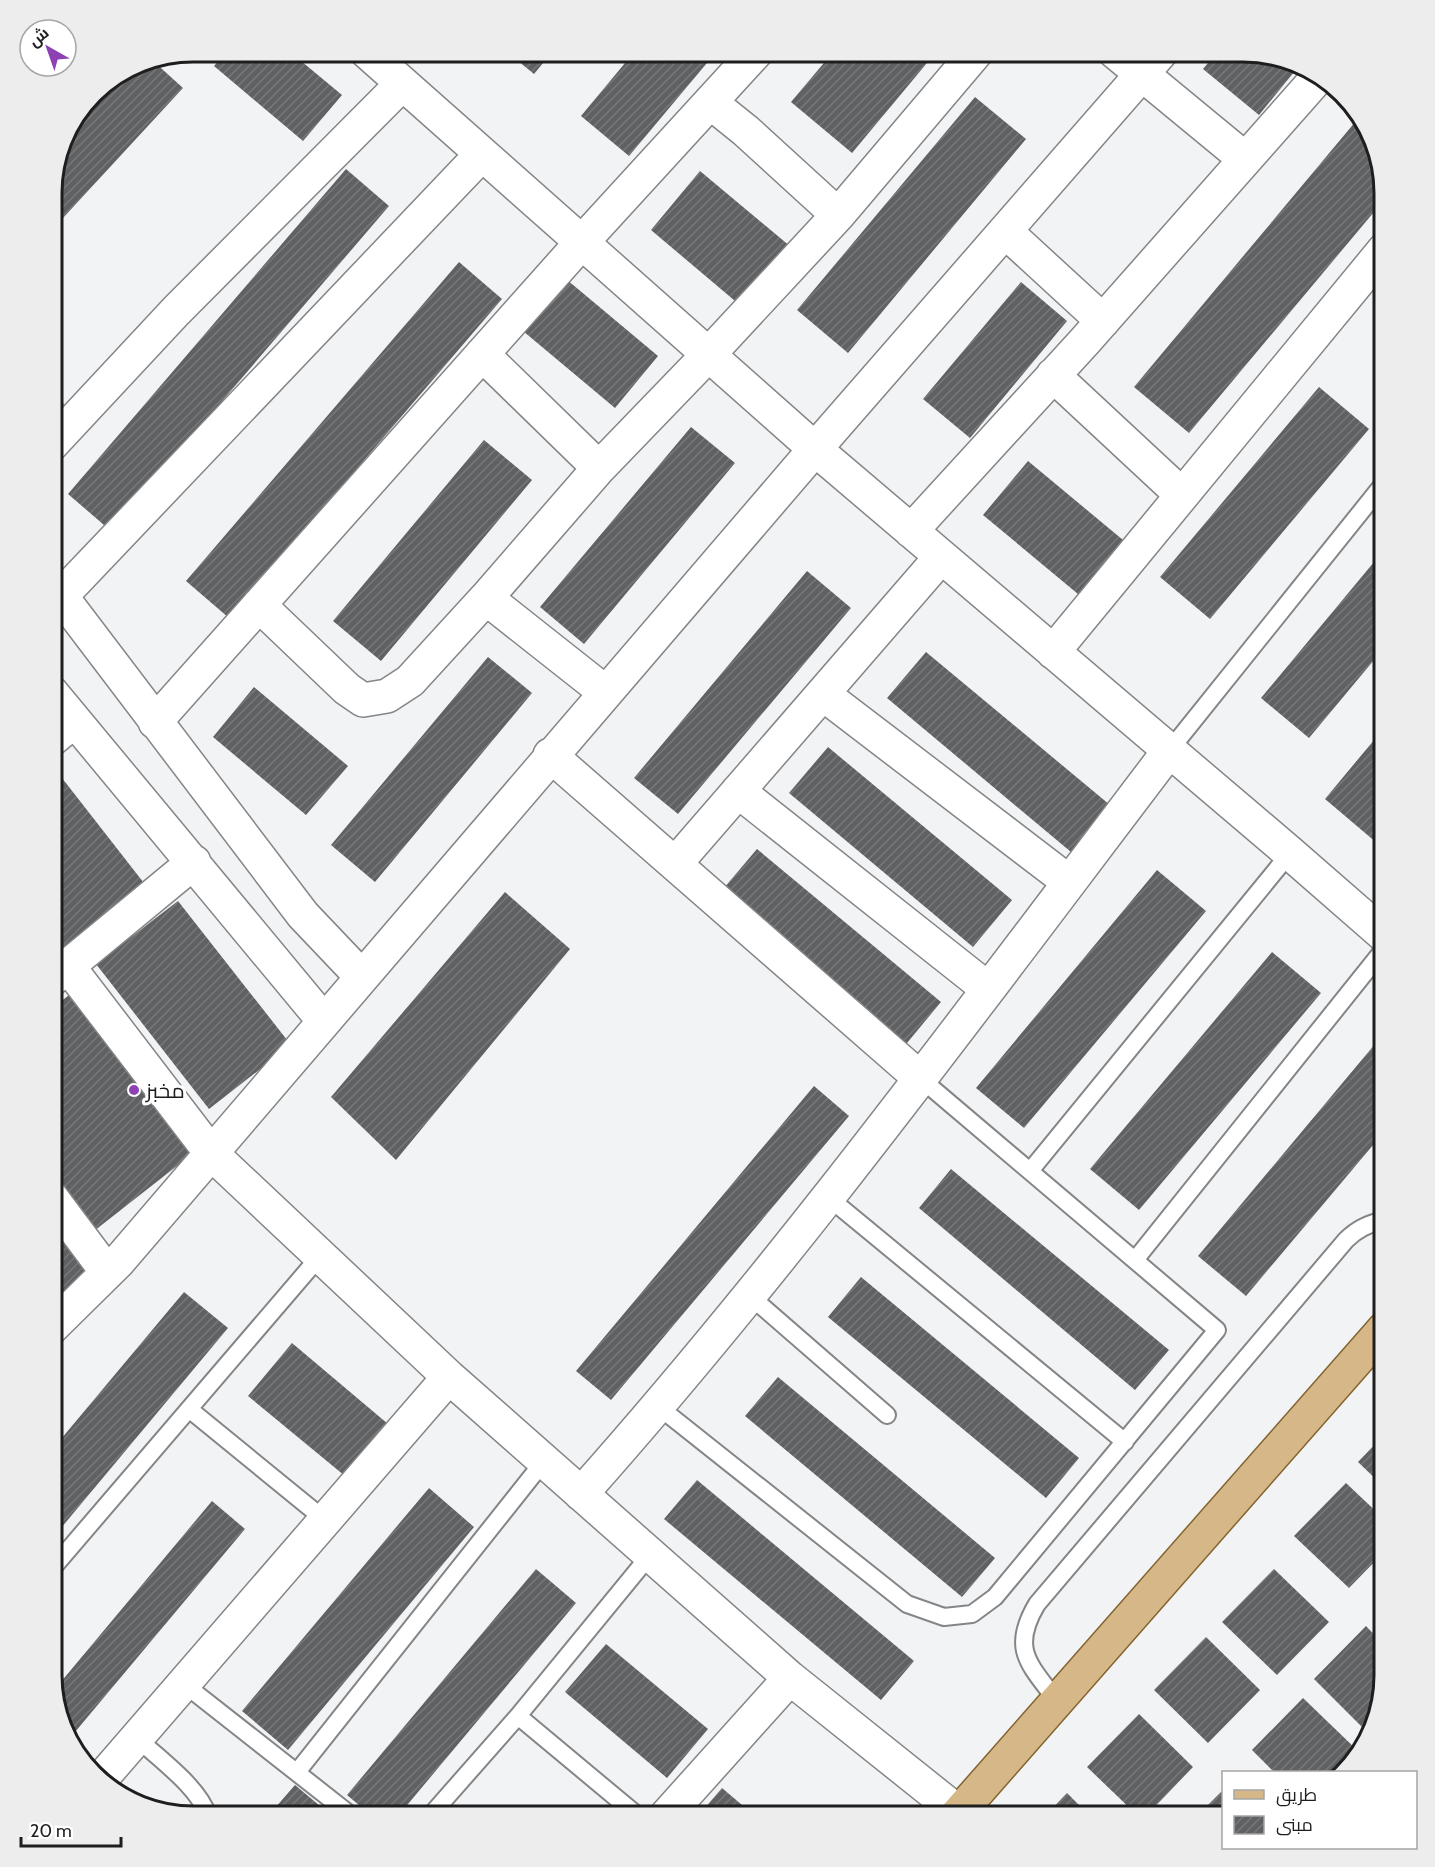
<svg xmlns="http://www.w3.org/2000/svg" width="1435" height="1867" font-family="Cabin,Cairo,sans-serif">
<defs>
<pattern id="building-hatch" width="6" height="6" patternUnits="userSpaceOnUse" patternTransform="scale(1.5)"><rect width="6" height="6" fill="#606163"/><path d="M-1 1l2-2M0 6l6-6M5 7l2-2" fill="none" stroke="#777879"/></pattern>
</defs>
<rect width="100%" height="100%" fill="#f1f3f5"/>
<path fill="url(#building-hatch)" d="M227,51H289L342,95L303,141L214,66Z
M506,51H553L534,74Z
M635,51H717L629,156L581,116Z
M834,51H937L852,153L791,102Z
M1218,51H1251L1299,66L1259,115L1203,69Z
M151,59L183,88L51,231V183L63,139L127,69L139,62Z
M975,97L1026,139L848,353L797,310Z
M1361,115L1384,193V200L1189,433L1134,387Z
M346,169L389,206L111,531L68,494Z
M700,171L791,247L741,306L651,230Z
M459,262L502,299L229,618L186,581Z
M566,279L658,356L615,408L523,331Z
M1021,282L1067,321L970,438L923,399Z
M1319,387L1369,429L1210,619L1160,577Z
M51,393L64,404L51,418Z
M691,427L735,463L584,644L540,607Z
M484,440L532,480L381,661L333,621Z
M1028,461L1123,540L1078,594L983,515Z
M1384,550V648L1309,738L1261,698Z
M807,571L851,608L678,814L634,778Z
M926,652L1110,805L1071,852L887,698Z
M488,657L532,693L375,882L331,845Z
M254,687L348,766L306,815L213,737Z
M1374,740L1384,749V849L1325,799Z
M828,747L1012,900L973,947L789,793Z
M55,769L147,887L51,963V771Z
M757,849L941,1002L902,1049L718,895Z
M1157,870L1206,911L1024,1128L976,1088Z
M505,892L570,949L396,1160L331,1097Z
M178,901L291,1045L209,1109L96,964Z
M1272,952L1321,993L1139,1210L1090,1169Z
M73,992L196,1151L94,1231L51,1176V1009Z
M1380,1038L1384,1042V1132L1246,1296L1198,1256Z
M814,1086L849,1116L611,1400L576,1371Z
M951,1169L1169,1350L1135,1390L919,1208Z
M51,1217L93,1270L51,1302Z
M861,1277L1079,1458L1046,1498L828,1317Z
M184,1292L228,1328L51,1540V1451Z
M292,1343L388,1424L345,1476L248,1396Z
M778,1377L995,1558L962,1597L745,1416Z
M1384,1435V1487L1358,1462Z
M697,1480L914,1661L881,1700L664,1519Z
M1346,1483L1384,1519V1552L1349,1588L1294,1536Z
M429,1488L474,1527L288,1750L242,1711Z
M212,1501L245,1529L70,1738L55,1689Z
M536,1569L576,1603L398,1816H372L347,1795Z
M1274,1569L1329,1622L1277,1675L1222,1622Z
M1366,1626L1384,1645V1675L1368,1733L1314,1679Z
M1206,1637L1260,1690L1208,1743L1154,1690Z
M606,1644L708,1729L667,1778L565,1692Z
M1303,1698L1358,1751L1336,1772H1274L1252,1750Z
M1139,1714L1193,1767L1146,1816H1138L1087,1767Z
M295,1785L332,1816H268Z
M722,1788L755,1816H698Z
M1224,1789V1816H1197Z
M1067,1793L1090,1816H1045Z"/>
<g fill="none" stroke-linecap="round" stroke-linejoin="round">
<g stroke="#848587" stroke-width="20">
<path id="lane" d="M1169,751L1384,483
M1030,1171L1290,853
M828,1197L1125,1442
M1135,1260L1384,949
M749,1295L887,1415
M659,1407L907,1604L944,1617L972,1614L995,1597L1217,1330L920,1078
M189,1409L325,1520
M51,1570L320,1256
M184,1684L352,1816
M1057,1701C1029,1664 1010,1649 1037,1604L1346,1240C1357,1229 1368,1224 1384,1220
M518,1716L638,1816
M137,1738C159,1759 199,1787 208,1816
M297,1772L544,1461
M430,1816L518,1716L650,1555"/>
</g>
<g stroke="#848587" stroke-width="36">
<path id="street" d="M366,51L815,449L1290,853L1384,935
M1114,51L1245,159
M710,102L746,131L838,215
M1005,231L1103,321
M482,354L599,468
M1053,375L1182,495
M51,445L176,311L402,84
M911,531L1085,341L1319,76
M51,583L303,915L361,976
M61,596L482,154
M486,598L605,692
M259,605L347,689L363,700L387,696L410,681L486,598L599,468L709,354L838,215L977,51
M1053,652L1384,250
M51,692L324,1021
M823,694L1069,882
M155,722L582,242L757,51
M51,740L74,721
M550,755L920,1078
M738,791L988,989
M675,864L941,557
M68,966L211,1153L449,1377L790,1678L666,1816
M51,980L194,862
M51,1197L107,1272
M51,1328L118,1262L815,449L1162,51
M581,1494C791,1258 978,1002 1169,751
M790,1678L959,1813
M102,1778L449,1377"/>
</g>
<g stroke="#84632f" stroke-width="36">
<path id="primary" d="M956,1816L1384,1329"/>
</g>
<use href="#lane" stroke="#fff" stroke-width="16"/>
<use href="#street" stroke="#fff" stroke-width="33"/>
<use href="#primary" stroke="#d6b888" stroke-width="33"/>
</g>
<circle fill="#8d41b2" stroke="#fff" stroke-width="2" cx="134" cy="1090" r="6"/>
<g text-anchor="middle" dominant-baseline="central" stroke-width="6" stroke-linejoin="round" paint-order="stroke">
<g font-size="21" fill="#1e1e1f" stroke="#fff" text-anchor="start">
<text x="146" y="1090">مخبز</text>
</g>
</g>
<path d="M0 0H1435V1867H0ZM193 62H1243A131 131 0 0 1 1374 193V1675A131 131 0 0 1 1243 1806H193A131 131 0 0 1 62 1675V193A131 131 0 0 1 193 62Z" fill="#ededed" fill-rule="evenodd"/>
<path fill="none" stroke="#1e1e1f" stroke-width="3" d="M193 62H1243A131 131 0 0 1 1374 193V1675A131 131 0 0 1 1243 1806H193A131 131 0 0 1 62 1675V193A131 131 0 0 1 193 62Z"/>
<rect x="1222" y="1771" width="195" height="78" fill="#ffffff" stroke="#a5a5a5" stroke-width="1.5"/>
<rect x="1234" y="1790" width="30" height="9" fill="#d6b888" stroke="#a5a5a5" stroke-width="1.5"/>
<text x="1276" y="1801" font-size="18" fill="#1e1e1f">طريق</text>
<rect x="1234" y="1816" width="30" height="18" fill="url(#building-hatch)" stroke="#a5a5a5" stroke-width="1.5"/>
<text x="1276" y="1831" font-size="18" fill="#1e1e1f">مبنى</text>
<g transform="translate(48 48) rotate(320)"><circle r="28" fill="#ffffff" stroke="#a5a5a5" stroke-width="1.5"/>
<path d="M0-4.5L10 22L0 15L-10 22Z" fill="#8d41b2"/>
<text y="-9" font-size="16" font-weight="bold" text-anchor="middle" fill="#1e1e1f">ش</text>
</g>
<path d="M21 1837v9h100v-9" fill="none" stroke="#1e1e1f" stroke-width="3"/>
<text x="30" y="1837" font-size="18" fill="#1e1e1f" stroke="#ffffff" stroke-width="4.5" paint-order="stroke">20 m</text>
</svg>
